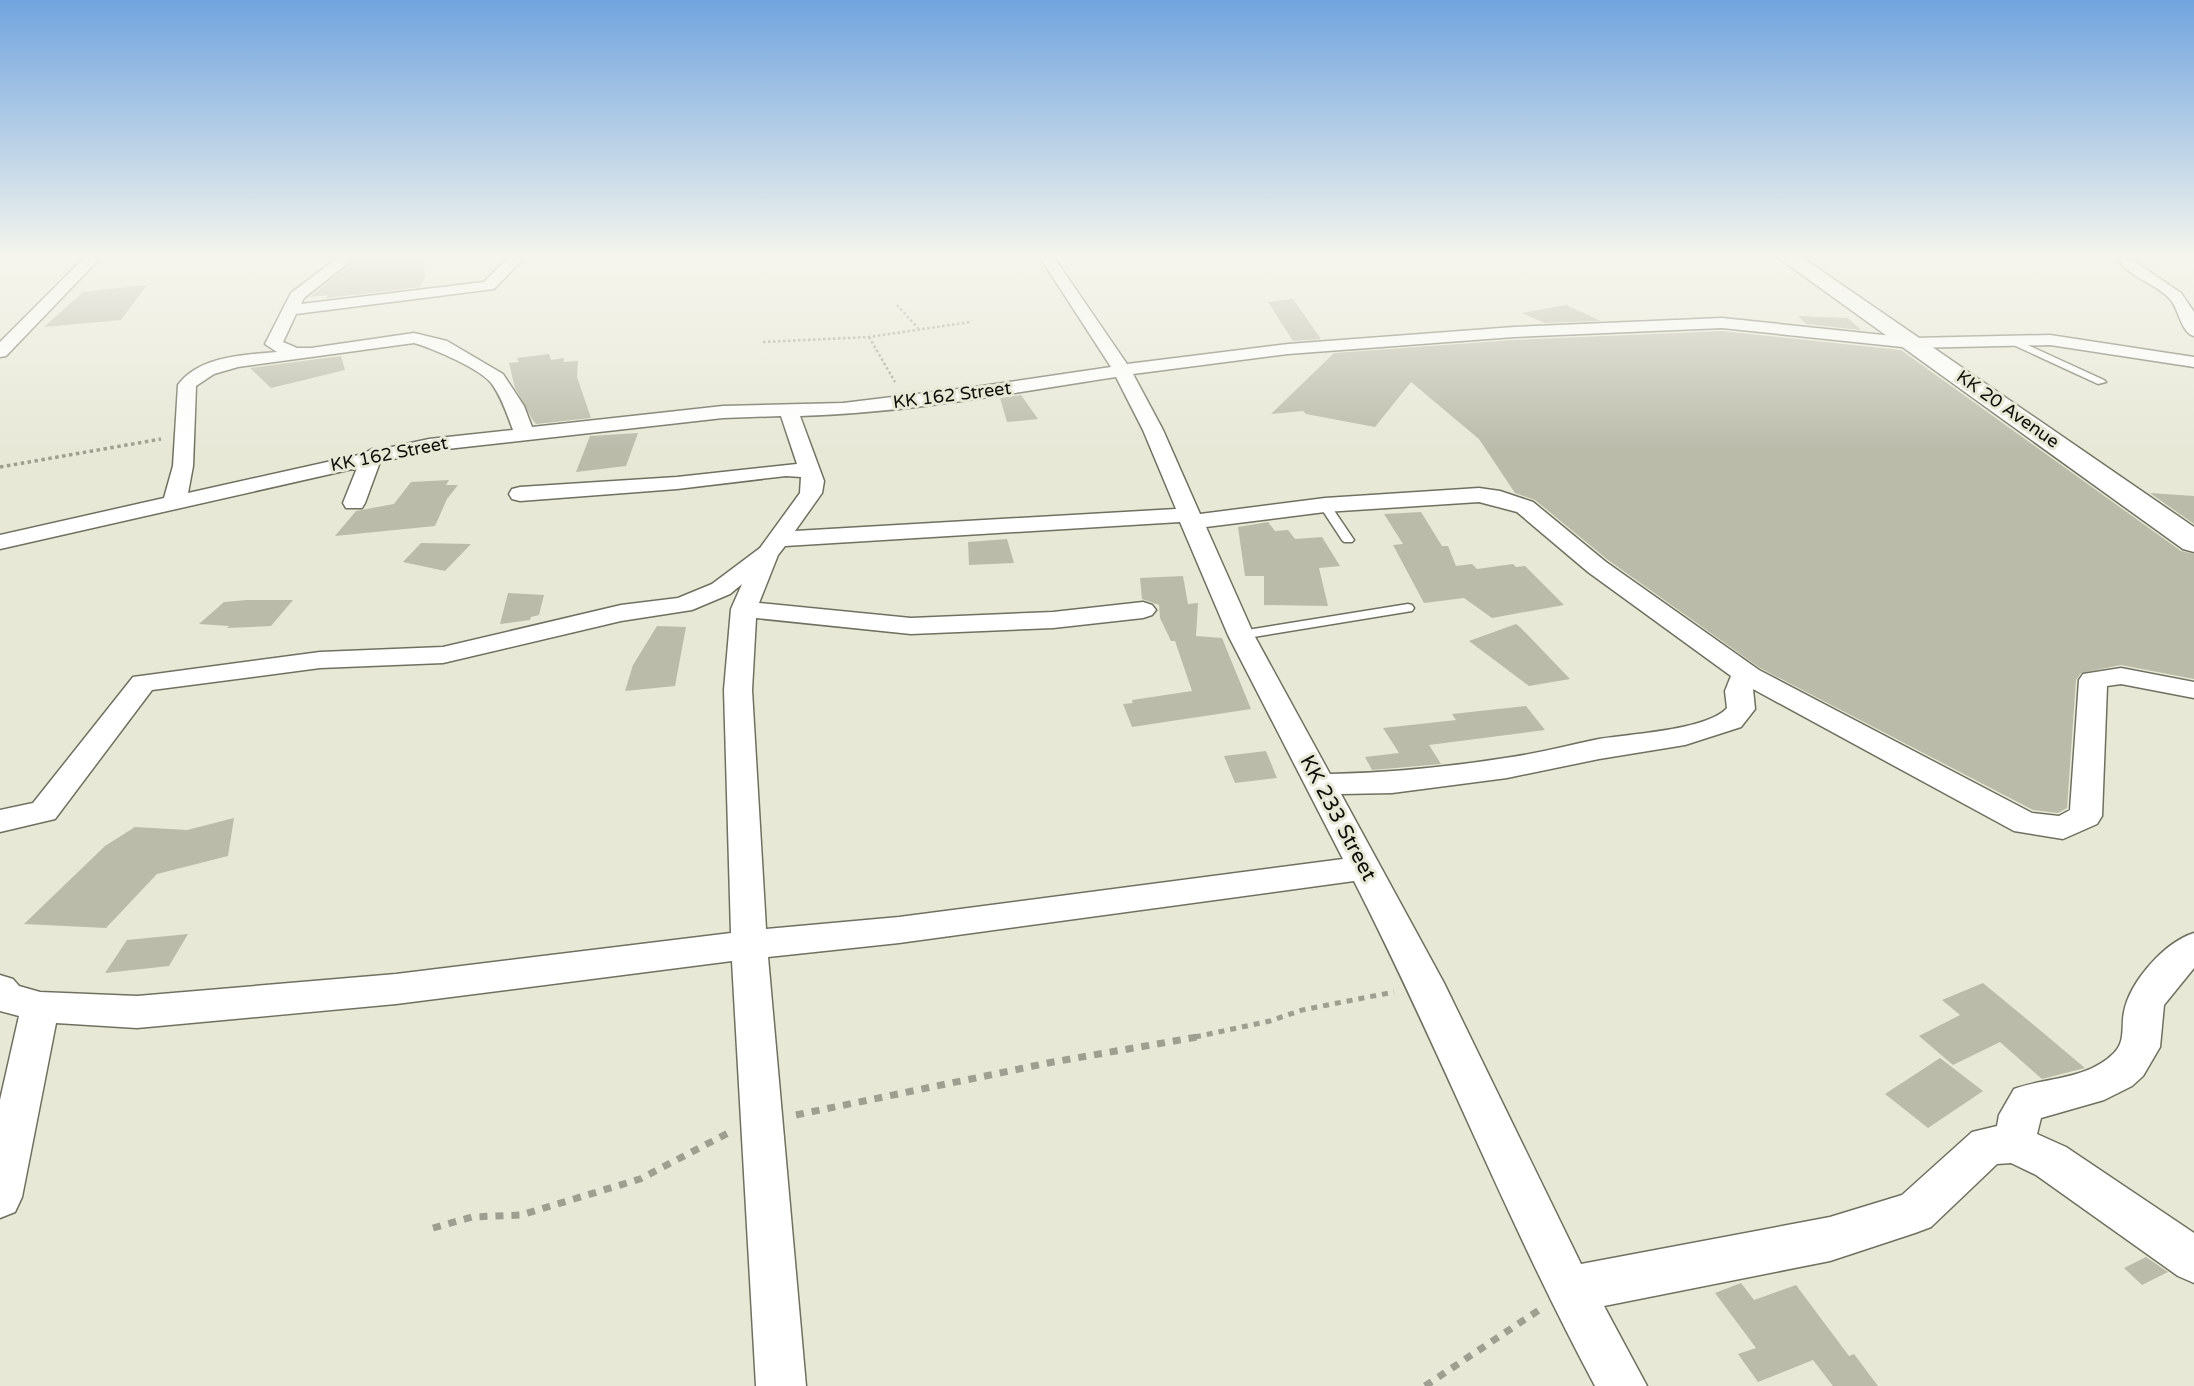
<svg xmlns="http://www.w3.org/2000/svg" width="2194" height="1386" font-family="'Varela Round',sans-serif">
<rect width="100%" height="100%" fill="#e8e8d7"/>
<path fill="#bba" d="M360,256H423L425,277L420,287L326,298L328,295L310,297Z
M147,285L121,320L44,327L83,292Z
M1293,299L1321,339L1293,341L1268,302Z
M1566,305L1601,321L1544,323L1522,313Z
M1798,316L1848,318L1861,330L1806,324Z
M1722,331L1901,350L2181,551L2194,554V679L2121,665L2081,673L2076,680L2067,808L2058,813L2033,810L1760,668L1608,560L1535,500L1515,493L1479,439L1411,382L1375,427L1306,414L1303,411L1271,414L1334,353L1514,340Z
M549,354L551,360L564,358L563,362L578,361L577,377L591,418L536,424L532,419L515,388L509,363L519,362L517,358Z
M341,356L345,370L271,388L250,368Z
M1021,395L1038,419L1007,422L1000,398Z
M638,433L626,466L576,472L590,436Z
M449,480L446,485H458L447,499L435,526L335,536L356,511L394,504L411,482Z
M2150,493L2194,496V524Z
M1421,512L1442,546H1448L1456,566L1472,564L1477,569L1513,564L1516,567L1525,566L1564,605L1492,618L1464,598L1424,603L1393,545L1403,544L1384,514Z
M1268,522L1275,531L1288,530L1295,539L1322,537L1340,566L1319,568L1328,606L1264,605V576H1245L1238,527Z
M1007,539L1014,563L969,565L968,542Z
M421,543L471,544L445,571L403,562Z
M1183,576L1188,604L1198,603L1196,636L1222,638L1251,709L1132,727L1123,704L1133,703L1132,700L1192,691L1175,641H1171L1160,618L1159,605L1142,599L1140,578Z
M508,593L544,595L539,615L531,617L530,620L500,624Z
M247,600H293L271,626L227,628L229,626L199,624L224,602Z
M1516,624L1521,628L1570,679L1529,686L1469,641Z
M657,626L686,627L675,686L625,691L633,665Z
M1526,706L1545,730L1429,745L1441,764L1372,770L1365,757L1399,753L1383,728L1456,720L1452,714Z
M1266,751L1277,778L1235,783L1224,756Z
M234,818L228,856L157,874L106,928L24,924L105,846L135,827L187,830Z
M188,934L169,966L105,973L127,940Z
M1983,983L2035,1026L2085,1068L2042,1079L2000,1042L1953,1065L1919,1036L1960,1015L1942,1000Z
M1940,1058L1983,1091L1928,1128L1885,1094Z
M2146,1257L2168,1272L2142,1285L2124,1268Z
M1741,1283L1754,1300L1796,1285L1849,1356L1854,1354L1878,1386H1833L1813,1360L1758,1382L1738,1354L1756,1348L1715,1293Z"/>
<g fill="none" stroke-linecap="round" stroke-linejoin="round">
<g stroke="#707061" stroke-width="3">
<path id="lane" d="M2010,337L2104,380L2106,382L2098,384L2007,342L2006,340Z
M1325,502L1329,503L1354,540L1352,542H1344L1342,540L1319,505Z
M1408,604L1412,605L1414,608L1412,611L1241,639L1234,635L1241,631Z"/>
</g>
<g stroke="#707061" stroke-width="3">
<path id="street" d="M86,256H102L6,356L0,357V342Z
M340,256H357L304,298L301,304L484,282L510,256H526L494,289L296,314L283,342L297,348H311L414,333L447,341L503,374L524,406L532,427L723,406L843,403L975,387L1111,367L1039,256H1053L1127,364L1288,344L1514,327L1722,318L1912,338L2050,335L2194,357V367L2050,345L1912,348L1722,328L1514,337L1288,354L1133,374L1163,430L1200,514L1325,498L1479,488L1500,491L1533,502L1606,562L1759,670L2032,813L2059,816L2070,810L2079,680L2083,674L2121,668L2194,682V698L2121,684L2107,686L2102,816L2097,824L2063,839L2014,831L1753,689L1755,709L1741,727L1685,745L1599,759L1507,778L1392,793L1341,794L1444,983L1581,1264L1830,1217L1902,1195L1972,1132L1997,1126L1999,1115L2014,1089C2047,1077 2087,1080 2114,1053C2126,1041 2121,1026 2124,1012C2130,981 2165,942 2194,933V968L2164,1005L2160,1047L2143,1076L2132,1086L2104,1100L2041,1118L2037,1134L2066,1147L2194,1233V1283L2178,1276L2036,1175L2011,1163L1997,1164L1931,1227L1915,1233L1830,1261L1604,1306L1647,1386H1595C1507,1222 1439,1047 1354,881L899,943L768,957L806,1386H756L732,961L396,1004L137,1028L56,1023L22,1197L15,1212L0,1218V1100L19,1016L0,1011V975L13,979L19,986L40,992L137,996L396,974L731,933L724,690L731,609L742,584L730,594L692,610L621,621L443,663L320,668L152,690L55,819L0,832V810L33,803L133,677L320,652L443,647L621,605L678,598L712,584L760,548L800,493L801,477L786,476L677,489L520,501L512,499L509,494L512,489L520,487L677,477L797,464L781,416L723,418L429,451L380,462L365,503L362,508H346L343,503L357,468L0,549V535L164,498L173,466L178,385C199,356 244,355 277,352L265,344L291,293ZM414,343C432,348 481,369 492,384C502,398 507,414 513,430L429,439L378,450L372,449L363,454L188,493L193,466L196,386L214,374L238,367ZM1116,377L1143,430L1176,509L795,531L822,493L824,481L800,416C906,413 1012,393 1116,377ZM1479,502L1517,512L1588,572L1731,676L1725,691L1727,708C1708,730 1629,734 1599,739C1568,745 1537,754 1505,758C1447,767 1389,773 1330,774L1254,635L1206,527L1325,512ZM1180,522L1228,635L1343,859L899,917L766,929L752,690L756,618L911,634L1053,628L1143,618L1152,615L1156,610L1152,605L1143,602L1053,612L911,618L759,603L778,555L785,546Z
M2117,256H2131L2134,261L2181,293L2194,312V336C2181,333 2179,309 2170,299C2155,282 2127,278 2117,256Z"/>
</g>
<g stroke="#707061" stroke-width="3">
<path id="secondary" d="M1776,256H1800L2194,527V552L2183,549Z"/>
</g>
<path stroke="#9f9f91" stroke-width="2.5" stroke-dasharray="2.5 2.5" stroke-linecap="butt" d="M897,305L918,328
M869,337L895,382
M763,342L869,337L970,322"/>
<path stroke="#9f9f91" stroke-width="3.5" stroke-dasharray="3.5 3.5" stroke-linecap="butt" d="M0,467L161,439"/>
<path stroke="#9f9f91" stroke-width="5" stroke-dasharray="6 6" stroke-linecap="butt" d="M1195,1037L1270,1021L1302,1010L1394,992"/>
<path stroke="#9f9f91" stroke-width="7" stroke-dasharray="8 8" stroke-linecap="butt" d="M796,1115L1053,1062L1203,1036
M433,1228L472,1217L521,1215L640,1179L730,1132
M1425,1386L1539,1310"/>
<use href="#lane" fill="#fff" fill-rule="evenodd"/>
<use href="#street" fill="#fff" fill-rule="evenodd"/>
<use href="#secondary" fill="#fff" fill-rule="evenodd"/>
</g>
<linearGradient id="sky" x2="0" y2="1"><stop stop-color="#71a4de"/><stop offset="0.57" stop-color="#f5f5ed"/><stop offset="1" stop-color="#f5f5ed" stop-opacity="0"/></linearGradient>
<rect width="2194" height="450" fill="url(#sky)"/>
<g text-anchor="middle" dominant-baseline="central" stroke-width="6" stroke-linejoin="round" paint-order="stroke">
<g font-size="18" fill="#0f0f09" stroke="#e8e8d7">
<text transform="translate(952 395) rotate(-7)">KK 162 Street</text>
<text transform="translate(2008 409) rotate(35)">KK 20 Avenue</text>
<text transform="translate(389 454) rotate(-11)">KK 162 Street</text>
</g>
<g font-size="21" fill="#0f0f09" stroke="#e8e8d7">
<text transform="translate(1338 818) rotate(62)">KK 233 Street</text>
</g>
</g>
</svg>
